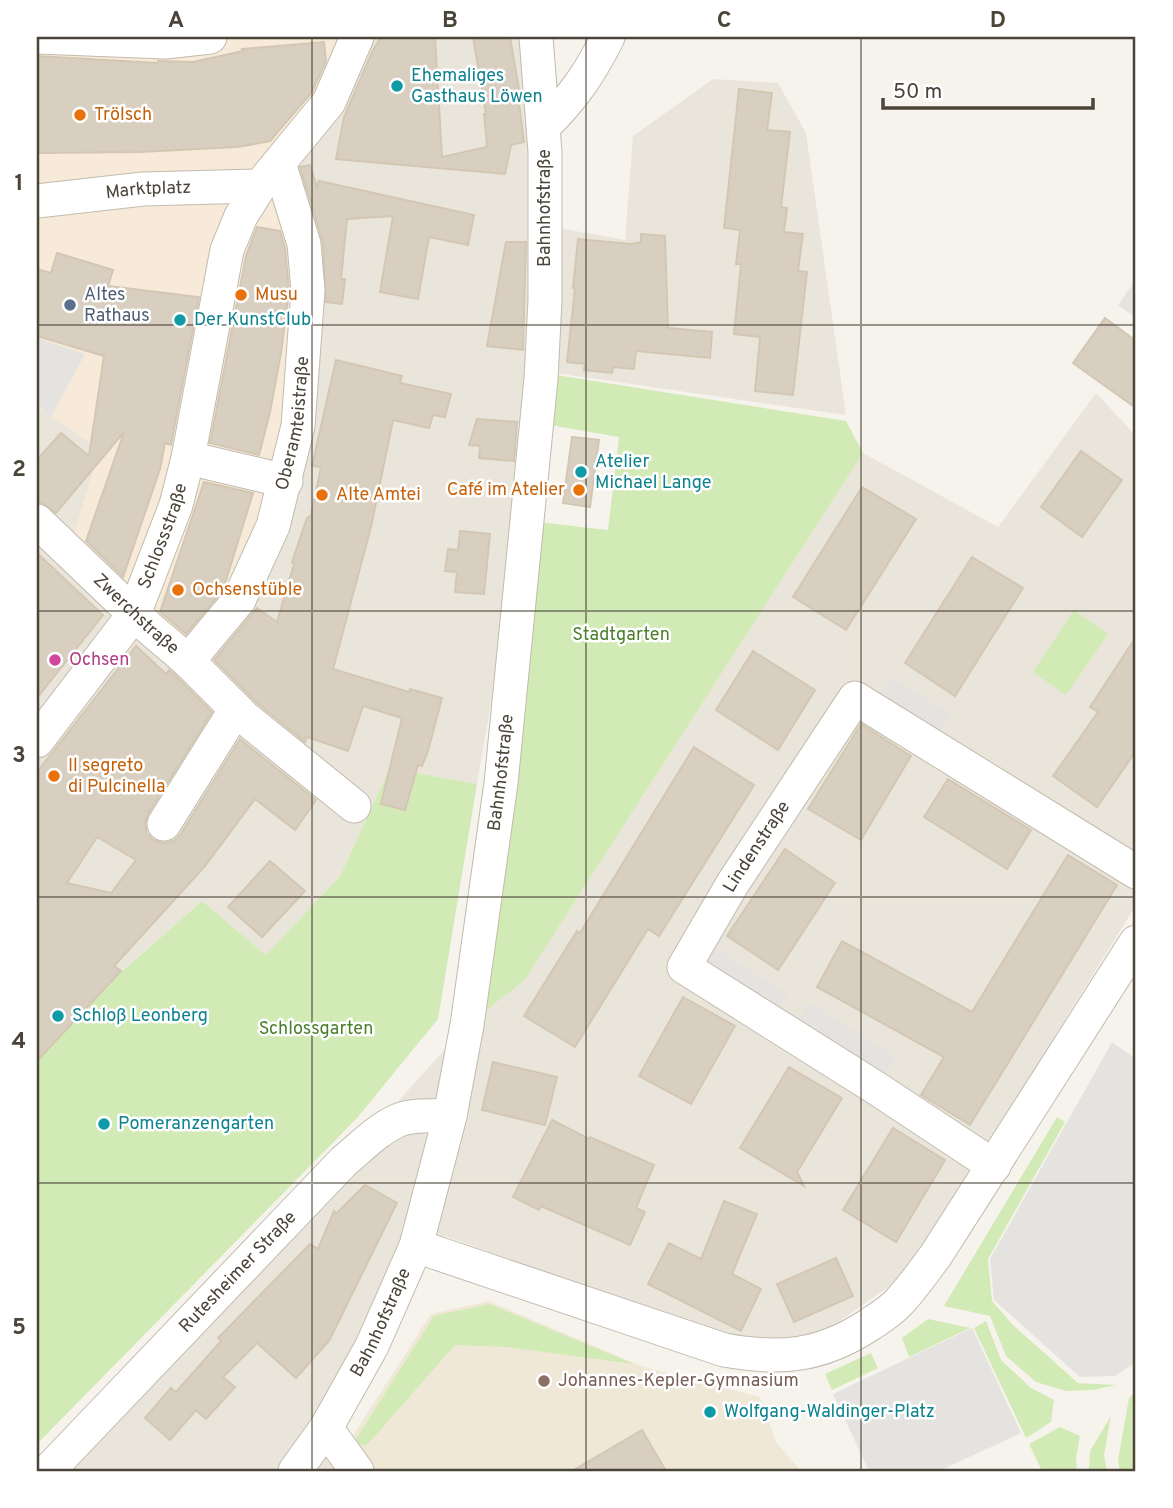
<svg xmlns="http://www.w3.org/2000/svg" width="1173" height="1508" font-family="Overpass,sans-serif">
<rect width="100%" height="100%" fill="#f6f3ec"/>
<path fill="#eae5da" d="M368,37H543L554,227L625,240L633,136L713,79L778,83L806,133L846,415L548,372L477,784L390,768L340,876L266,955L202,901L121,971L37,911V406L100,449L286,141Z
M1096,393L1136,436V905L909,1272L812,1341L733,1339L445,1236L315,1431L340,1471H63L467,1025L524,981L863,453L998,527Z"/>
<path fill="#f7ead8" d="M37,37H368L286,141L318,339L262,533L202,654L66,560L100,449L37,406Z"/>
<path fill="#efe8d6" d="M489,1301L641,1366L760,1397L776,1442L801,1471H364L348,1443L431,1314Z"/>
<path fill="#d2eab5" d="M556,375L846,421L863,453L524,981L467,1025L528,521L608,530L619,437L550,425Z
M1074,610L1108,634L1066,695L1033,672Z
M390,768L477,784L438,1019L357,1118L37,1444V1061L121,972L202,901L266,955L340,876Z
M1057,1117L1065,1122L988,1259L992,1301L1013,1325L1078,1383L1116,1385L1093,1390L1066,1391L1036,1382L1006,1356L990,1316L944,1306Z
M489,1304L634,1364L507,1347L455,1345L367,1445L353,1444L434,1316Z
M928,1319L970,1328L909,1357L902,1338Z
M986,1321L1001,1360L1031,1388L1054,1400L1051,1422L1026,1438L974,1328Z
M871,1353L878,1368L832,1390L825,1374Z
M1136,1391V1471H1120L1118,1460L1129,1398Z
M1111,1416L1104,1455L1107,1471H1089L1090,1451Z
M1060,1427L1080,1436L1076,1458L1077,1471H1042L1029,1444Z"/>
<path fill="#e5e3e0" d="M1136,279V318L1118,305Z
M37,338L85,354L51,417L37,403Z
M891,677L952,714L941,732L880,696Z
M714,948L788,994L771,1022L697,975Z
M809,1002L896,1057L876,1088L790,1034Z
M1112,1042L1136,1059V1362L1115,1376L1080,1377L994,1300L990,1259Z
M972,1328L1021,1433L939,1471H869L833,1394Z"/>
<path fill="#d8cfc1" stroke="#d3c7b4" stroke-width="2" fill-rule="evenodd" d="M381,37H435L442,157L487,147L484,114H486L473,37H510L520,95H518L524,142L511,145L505,174L336,159L344,117L372,52Z
M324,42L326,61L312,92L270,141L238,147L140,152L37,153V56L158,63V61L193,62L243,51L242,49Z
M739,89L772,93L767,130L790,132L781,207L787,208L784,232L803,234L798,271L807,272L793,395L755,391L760,337L734,334L741,264H736L740,230L724,228Z
M310,165L317,187L319,181L474,215L468,245L429,237L418,299L380,292L393,216L347,219L341,279H345L342,304L326,302L323,242L300,167Z
M257,227L280,231L285,248L289,290L281,353L270,412L259,455L210,443L246,256Z
M641,234L665,236L668,328L712,332L710,358L636,351L634,369L613,367L612,373L584,370L585,364L567,362L575,288H573L578,239L631,244L641,242Z
M506,242H526L523,350L487,346Z
M57,253L113,270L108,286L199,297L171,445L165,443L160,469L123,577L86,541L124,432L56,513L42,503L37,502V460L61,433L89,456L104,356L37,336V269L51,273Z
M1105,318L1136,341V408L1073,363Z
M336,360L402,376L400,383L451,394L445,417L433,415L429,428L393,420L371,527L333,669L409,692L410,689L442,698L428,751L422,766L418,765L405,810L381,804L402,718L363,706L348,751L307,737L305,742L257,703L214,660L257,608L277,622L294,564L292,562L307,518L311,516L321,467L312,466Z
M477,419L517,422L514,461L479,458L480,446L469,445Z
M572,437L599,440L590,507L563,503Z
M1081,451L1122,480L1082,537L1041,507Z
M204,482L253,493L223,590L186,634L160,612Z
M862,487L916,519L846,630L793,597Z
M460,531L490,534L484,594L455,592L457,572L445,571L448,549L458,550Z
M37,553L103,615L37,698Z
M972,557L1023,588L955,696L905,663Z
M1136,637V751L1097,807L1053,776L1098,712L1090,707Z
M136,646L166,674L169,670L175,675L212,712L148,814L145,824L147,834L153,840L164,843L174,841L180,835L240,739L316,800L295,830L255,799L205,866L114,966L121,971L37,1061V772ZM97,837L136,860L111,893L67,883Z
M753,651L815,690L778,750L716,710Z
M861,724L911,756L861,840L808,809Z
M694,747L754,785L659,936L648,929L575,1047L524,1016L577,931L580,933Z
M948,779L1031,830L1007,869L924,817Z
M785,849L835,883L778,970L727,936Z
M1068,855L1117,885L970,1125L921,1095L944,1057L817,987L842,941L972,1012Z
M270,861L305,891L262,937L228,907Z
M683,997L735,1026L691,1104L639,1076Z
M493,1062L557,1077L545,1125L482,1110Z
M789,1067L842,1098L797,1172L804,1186L740,1148Z
M552,1120L589,1139L590,1137L654,1165L636,1208L645,1212L630,1245L541,1206L539,1210L513,1197Z
M893,1128L945,1160L896,1242L843,1210Z
M365,1185L397,1203L329,1341L296,1378L257,1343L223,1377L235,1387L206,1419L196,1410L170,1440L145,1418L171,1388L176,1392L221,1341L218,1338L310,1244L318,1249L334,1211L337,1213Z
M724,1201L757,1214L732,1274L761,1289L741,1331L648,1284L669,1243L701,1259Z
M836,1258L853,1296L794,1322L777,1284Z
M642,1430L666,1471H572Z"/>
<g fill="none" stroke-linecap="round" stroke-linejoin="round">
<g stroke="#c2bbae" stroke-width="35">
<g id="minor">
<path d="M37,37L165,42L210,37"/>
<path d="M544,126C573,98 590,73 608,37"/>
<path id="s1" d="M37,201L143,189L260,186"/>
<path d="M188,458L286,481"/>
<path id="s2" d="M37,521L148,627L188,661L244,717L354,806"/>
<path id="s3" d="M188,661L239,600L273,526L298,426L308,290L304,244L279,163"/>
<path id="s4" d="M37,741L134,614L176,505L188,458L227,250L241,216L260,186L329,102L357,37"/>
<path d="M164,824L236,709"/>
<path id="s5" d="M994,1166L876,1088L684,967L733,883L855,698L1136,872"/>
<path d="M416,1246L724,1350C780,1360 820,1357 869,1325C879,1318 890,1312 899,1302C912,1288 924,1271 936,1255L1136,942"/>
<path d="M326,1428L357,1471"/>
<path id="s6" d="M48,1471L344,1161C361,1147 378,1129 399,1120C414,1114 434,1116 450,1116"/>
<path id="s7" d="M295,1471L326,1428L372,1346L416,1246L450,1116L467,1025L501,783L541,379L545,300V152L536,37"/>
</g>
</g>
<use href="#minor" stroke="#fff" stroke-width="33"/>
</g>
<path fill="none" stroke="#4b4439" stroke-width="2" stroke-opacity="0.55" d="M312,37V1471M586,37V1471M861,37V1471M37,325H1136M37,611H1136M37,897H1136M37,1183H1136"/>
<g fill="#0f9aa8" stroke="#fff" stroke-width="2.5">
<circle cx="397" cy="86" r="7"/>
<circle cx="180" cy="320" r="7"/>
<circle cx="581" cy="472" r="7"/>
<circle cx="58" cy="1016" r="7"/>
<circle cx="104" cy="1124" r="7"/>
<circle cx="710" cy="1412" r="7"/>
</g>
<g fill="#e8710a" stroke="#fff" stroke-width="2.5">
<circle cx="80" cy="115" r="7"/>
<circle cx="241" cy="295" r="7"/>
<circle cx="579" cy="490" r="7"/>
<circle cx="322" cy="495" r="7"/>
<circle cx="178" cy="590" r="7"/>
<circle cx="54" cy="776" r="7"/>
</g>
<circle fill="#5c6f8a" stroke="#fff" stroke-width="2.5" cx="70" cy="305" r="7"/>
<circle fill="#d1479c" stroke="#fff" stroke-width="2.5" cx="55" cy="660" r="7"/>
<circle fill="#8d6e63" stroke="#fff" stroke-width="2.5" cx="544" cy="1381" r="7"/>
<g text-anchor="middle" dominant-baseline="central" stroke-width="5" stroke-linejoin="round" paint-order="stroke">
<g font-size="18" fill="#0d838f" stroke="#fff" text-anchor="start">
<text x="411" y="76">Ehemaliges<tspan x="411" dy="21">Gasthaus Löwen</tspan></text>
<text x="194" y="320">Der KunstClub</text>
<text x="595" y="462">Atelier<tspan x="595" dy="21">Michael Lange</tspan></text>
<text x="72" y="1016">Schloß Leonberg</text>
<text x="118" y="1124">Pomeranzengarten</text>
<text x="724" y="1412">Wolfgang-Waldinger-Platz</text>
</g>
<g font-size="18" fill="#c56008" stroke="#fff" text-anchor="start">
<text x="94" y="115">Trölsch</text>
<text x="255" y="295">Musu</text>
<text x="565" y="490" text-anchor="end">Café im Atelier</text>
<text x="336" y="495">Alte Amtei</text>
<text x="192" y="590">Ochsenstüble</text>
<text x="68" y="766">Il segreto<tspan x="68" dy="21">di Pulcinella</tspan></text>
</g>
<g font-size="18" fill="#4b4439" stroke="#fff">
<text stroke="none"><textPath href="#s1" startOffset="112">Marktplatz</textPath></text>
<text transform="translate(545 208) rotate(-90)">Bahnhofstraße</text>
<text stroke="none"><textPath href="#s3" startOffset="266">Oberamteistraße</textPath></text>
<text stroke="none"><textPath href="#s4" startOffset="243">Schlossstraße</textPath></text>
<text stroke="none"><textPath href="#s2" startOffset="136">Zwerchstraße</textPath></text>
<text stroke="none"><textPath href="#s7" startOffset="738">Bahnhofstraße</textPath></text>
<text stroke="none"><textPath href="#s5" startOffset="509">Lindenstraße</textPath></text>
<text stroke="none"><textPath href="#s6" startOffset="275">Rutesheimer Straße</textPath></text>
<text stroke="none"><textPath href="#s7" startOffset="172">Bahnhofstraße</textPath></text>
</g>
<g font-size="18" fill="#4e5e75" stroke="#fff" text-anchor="start">
<text x="84" y="295">Altes<tspan x="84" dy="21">Rathaus</tspan></text>
</g>
<g font-size="18" fill="#4a7f2a" stroke="#fff">
<text x="621" y="635">Stadtgarten</text>
<text x="316" y="1029">Schlossgarten</text>
</g>
<g font-size="18" fill="#b23c85" stroke="#fff" text-anchor="start">
<text x="69" y="660">Ochsen</text>
</g>
<g font-size="18" fill="#785e54" stroke="#fff" text-anchor="start">
<text x="558" y="1381">Johannes-Kepler-Gymnasium</text>
</g>
</g>
<rect width="1173" height="1508" fill="none" stroke="#ffffff" stroke-width="77"/>
<path d="M883 98v10h210v-10" fill="none" stroke="#4b4439" stroke-width="3.5"/>
<text x="893" y="98" font-size="21" fill="#4b4439" stroke="#ffffff" stroke-width="5" paint-order="stroke">50 m</text>
<rect x="38" y="38" width="1096" height="1432" fill="none" stroke="#4b4439" stroke-width="2.5"/>
<g font-size="23" text-anchor="middle" font-weight="bold" fill="#4b4439">
<text x="176" y="27">A</text>
<text x="450" y="27">B</text>
<text x="724" y="27">C</text>
<text x="998" y="27">D</text>
<text x="19" y="190">1</text>
<text x="19" y="476">2</text>
<text x="19" y="762">3</text>
<text x="19" y="1048">4</text>
<text x="19" y="1334">5</text>
</g>
</svg>
